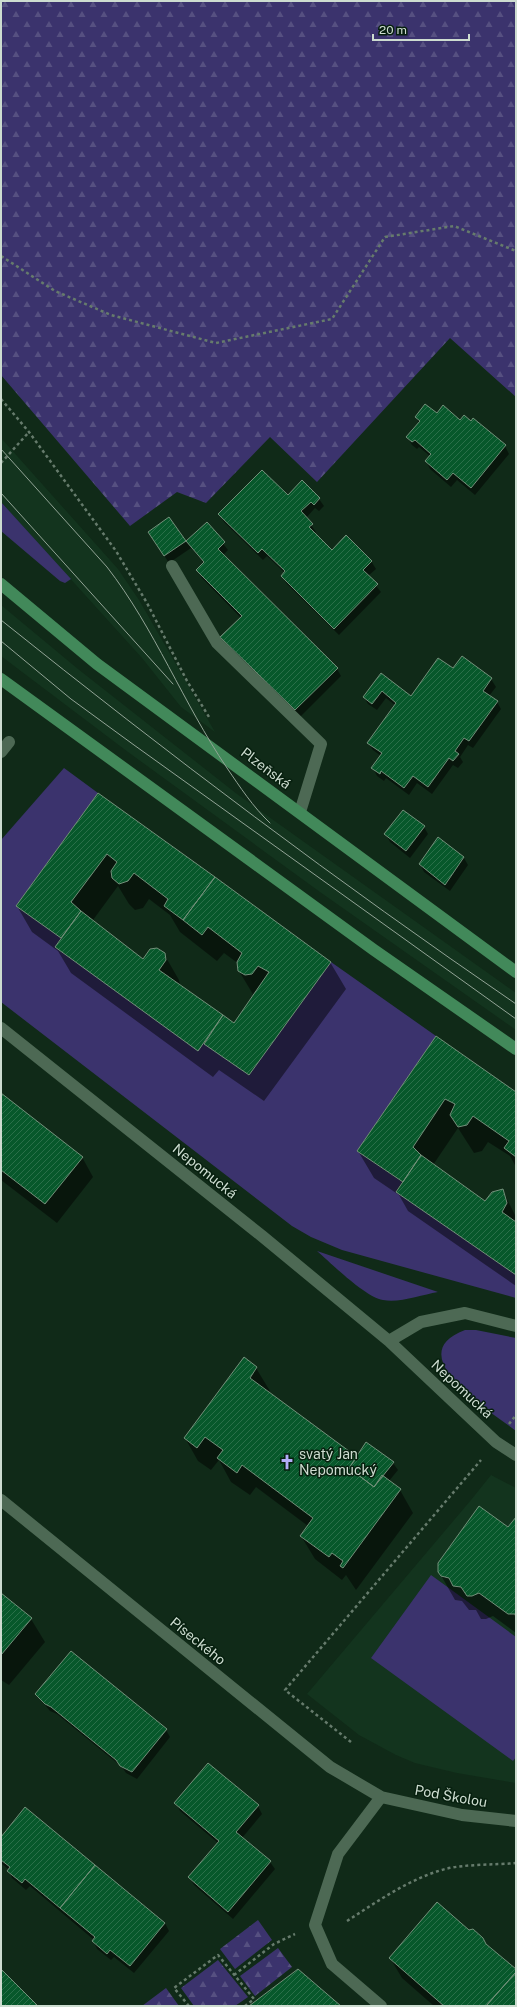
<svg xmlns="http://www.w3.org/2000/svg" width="517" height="2007" font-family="'Public Sans',sans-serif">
<defs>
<pattern id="forest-firs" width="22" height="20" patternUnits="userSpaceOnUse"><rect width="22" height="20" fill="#3b336d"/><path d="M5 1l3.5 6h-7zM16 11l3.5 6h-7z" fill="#565081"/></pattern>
<pattern id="building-hatch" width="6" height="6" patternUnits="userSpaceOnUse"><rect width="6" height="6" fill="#07582b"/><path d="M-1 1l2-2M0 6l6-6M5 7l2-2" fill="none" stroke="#2a6f49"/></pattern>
</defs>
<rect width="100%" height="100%" fill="#102a18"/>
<path fill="#13341e" d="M1,438L118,569L139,600L215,732L181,707L142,658L1,502Z
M1,605L78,669L237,794L516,993V1030L320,892L128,752L1,656Z
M491,1475L516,1488V1783L457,1773L415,1763L396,1755L359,1735L307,1694L471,1500Z"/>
<path fill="#3b336d" d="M1,502L71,579L65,583L60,581L1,531Z
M64,768L98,793L16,906L61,938L55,947L198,1050L204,1043L249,1075L331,962L436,1036L357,1151L402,1182L396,1191L516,1275V1298L342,1250L311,1237L292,1226L1,1002V840Z
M317,1251L438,1292C421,1295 400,1303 383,1300C365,1297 332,1264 317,1251Z
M465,1330H476L516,1338V1431C492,1412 398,1355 465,1330Z
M431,1575L516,1637V1757L513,1761L371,1658Z"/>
<path fill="url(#forest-firs)" d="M1,1H516V397L450,338L317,482L270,437L206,503L177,492L130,526L1,375Z
M258,1920L272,1940L235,1969L220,1949Z
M278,1948L292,1967L255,1996L240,1976Z
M218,1960L248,1997L235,2006H194L181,1988Z
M166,1988L179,2006H142Z"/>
<path fill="#0007" fill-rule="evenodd" d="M437,415L460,421L505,446L509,454L475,495L457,480L451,487L430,469L426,461L430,456L419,447L417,449L412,445L407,437L419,423L416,417Z
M302,482L319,499L324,506L319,511L315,508L306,518L316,532L314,534L332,551L371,561L376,569L368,576L381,592L339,635L287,584L282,576L285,573L267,556L263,560L224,522L220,515L288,497Z
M169,519L185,542L207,523L228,550L223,555L337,669L341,676L300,717L226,644L222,637L241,618L202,578L197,570L204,563L191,548L169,563L154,540Z
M453,670L491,679L496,687L489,696L497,702L501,709L473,748L468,745L460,757L463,762L458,768L453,765L432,794L417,783L409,795L386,778L384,781L377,776L373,768L381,756L373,750L368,743L396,706L386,698L377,710L368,704L364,697L381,674L411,698Z
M98,794L330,962L346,989L264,1101L219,1070L213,1077L71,973L58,951L32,932L17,906ZM118,886L129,904L135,910L143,908L149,899L170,915L180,932L217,961L224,953L239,964V971L254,996L234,1024L180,986L179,980L164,954L144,960L93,920Z
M424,827L428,834L410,858L390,842L386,834Z
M464,858L468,865L450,891L424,872L420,864Z
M436,1037L516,1093V1167L510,1156L488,1142L482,1151L474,1153L458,1128L433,1165L486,1202L503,1191L516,1217V1286L408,1211L399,1195L374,1178L358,1151Z
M1,1095L82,1157L93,1177L57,1223L1,1180Z
M244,1358L256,1368L270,1391L268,1393L356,1457L393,1463L398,1470L389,1481L400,1490L413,1513L356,1590L346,1575L342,1580L315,1559L301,1536L308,1526L256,1487L250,1495L231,1482L219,1460L211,1470L198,1461L185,1438Z
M516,1518V1633L493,1616L486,1619H481L476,1610H469L462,1601L455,1600L438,1570L508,1528Z
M1,1594L31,1619L45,1642L9,1685L1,1680Z
M36,1694L166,1730L170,1737L137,1779L126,1773L122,1767L57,1714L50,1711Z
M176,1803L258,1806L262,1814L242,1838L270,1862L275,1869L233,1919L194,1885L189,1877L218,1843L180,1811Z
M1,1839L165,1923L169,1931L134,1973L114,1957L111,1960L97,1949L93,1941L94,1940L30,1886L26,1890L12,1878L9,1870L1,1863Z
M487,1947L516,1971V2006H434L402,1978L390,1958Z"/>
<path fill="url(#building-hatch)" stroke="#73907a" d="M425,404L437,413L443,405L460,420L464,415L471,421L473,418L506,445L471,488L453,473L447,480L425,461L431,454L415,440L412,442L406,437L420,421L415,417Z
M262,470L288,495L302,480L320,498L314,505L311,502L301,511L313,524L309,527L332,550L346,535L372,561L363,570L378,584L334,629L281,576L285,571L262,549L258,553L218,514Z
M169,517L186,541L164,556L148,532Z
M207,522L225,542L218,549L338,668L295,710L220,637L242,616L196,570L204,562L186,541Z
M462,656L492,678L483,691L498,701L469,741L464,738L455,751L459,754L453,761L449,758L428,787L413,776L404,788L381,771L380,774L371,768L382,753L367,743L396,703L382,691L372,704L363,697L381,673L411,696L438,658L453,668Z
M98,793L215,877L183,920L164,906L168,899L134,873L128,881L119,884L112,878L111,871L117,862L107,854L71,902L81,911L61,938L16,906Z
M403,810L425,826L406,851L384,834Z
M438,837L464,857L445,885L419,864Z
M215,877L331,962L249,1075L204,1044L223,1015L234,1023L269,972L258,966L252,974L245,975L238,971L237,962L242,953L208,927L202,935L183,920Z
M81,911L143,959L150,949L157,948L165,953L166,960L159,970L223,1015L198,1051L55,947Z
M436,1036L516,1092V1157L504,1148L509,1141L473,1116L467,1125L458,1127L450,1115L455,1104L445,1099L413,1147L421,1155L403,1182L357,1151Z
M1,1093L83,1157L45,1204L1,1170Z
M421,1155L485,1201L492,1192L503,1189L507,1203L502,1212L516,1222V1275L396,1192Z
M244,1357L257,1367L250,1378L357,1457L349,1468L374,1487L382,1475L401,1489L343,1568L340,1566L343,1561L332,1553L329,1557L300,1536L313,1518L242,1465L237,1473L217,1458L223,1450L205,1437L197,1448L184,1438Z
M366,1442L394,1462L374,1487L349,1468Z
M479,1506L508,1527L516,1517V1618L515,1614H508L479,1593L472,1596H467L461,1587L453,1586L449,1578L441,1576L438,1572V1563Z
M1,1593L32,1618L1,1655Z
M71,1651L167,1729L132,1772L120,1766L116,1760L51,1707L45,1704L35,1694Z
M208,1763L259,1805L236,1832L271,1861L228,1912L188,1877L219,1841L174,1803Z
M25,1807L95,1865L60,1908L25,1879L22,1883L7,1871L10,1867L1,1860V1837Z
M95,1865L165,1923L130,1966L110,1950L107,1954L92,1941L95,1937L60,1908Z
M437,1902L469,1930L473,1929L483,1938L486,1944L516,1969V1972L486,2006H444L389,1958Z
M1,1969L38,2006H1Z
M298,1969L341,2006H249Z
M516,1972V2006H486Z"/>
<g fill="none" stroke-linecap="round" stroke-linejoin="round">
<path stroke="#667b6c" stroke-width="2.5" stroke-dasharray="3 3" stroke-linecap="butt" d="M1,256L55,291L111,315L216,343L332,319L385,237L454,226L516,251
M1,399L29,432L116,551L147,603L187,681L209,717
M1,463L29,432
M509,1424L516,1415
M351,1742L285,1690L481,1460
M347,1921C378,1901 409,1879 445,1869C465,1864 495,1865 516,1863
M234,1975L274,1944L295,1934
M189,2006L174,1988L218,1955L254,1999L245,2006"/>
<path stroke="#4d6954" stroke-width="12" d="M172,566L217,643L321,744L300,812
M1,752L9,742
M1,1028L262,1236L389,1341L496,1442L516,1455
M389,1341L421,1322L465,1313L516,1326
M1,1500L330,1767L381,1797L462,1815L516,1821
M381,1797L338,1854L315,1925L332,1964L381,2006"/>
<path stroke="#42895a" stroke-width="12" d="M1,584L97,664L516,972
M1,679L374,950L516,1049"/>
<path stroke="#92a496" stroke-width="1" d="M1,449L107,567C155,629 183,703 227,768C240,787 253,807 270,823
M1,493L173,684
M1,620C168,754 339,883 516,1004
M1,641L71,699L134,745L516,1019"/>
</g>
<defs>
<g id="church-bare" transform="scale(1.2)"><path d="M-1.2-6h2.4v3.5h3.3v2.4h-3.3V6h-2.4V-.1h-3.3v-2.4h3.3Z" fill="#b3adf9" stroke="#07200f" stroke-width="2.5" paint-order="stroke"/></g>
</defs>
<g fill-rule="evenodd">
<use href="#church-bare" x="287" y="1462"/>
</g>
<g text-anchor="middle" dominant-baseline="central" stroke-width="3" stroke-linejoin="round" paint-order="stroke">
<g font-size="14" fill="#cddcd0" stroke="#07200f">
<text transform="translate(266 768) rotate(37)">Plzeňská</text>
<text transform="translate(205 1171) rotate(39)">Nepomucká</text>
<text transform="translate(462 1389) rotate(43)">Nepomucká</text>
<text transform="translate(198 1641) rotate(39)">Píseckého</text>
<text transform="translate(451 1796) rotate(10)">Pod Školou</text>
</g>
<g font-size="14" fill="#cddcd0" stroke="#07200f" text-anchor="start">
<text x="299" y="1454">svatý Jan<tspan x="299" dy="16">Nepomucký</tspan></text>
</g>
</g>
<rect width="517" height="2007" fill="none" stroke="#cddcd0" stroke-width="4"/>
<path d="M373 34v6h96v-6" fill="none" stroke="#cddcd0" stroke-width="2"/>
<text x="379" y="34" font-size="12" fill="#cddcd0" stroke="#07200f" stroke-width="3" paint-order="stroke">20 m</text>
</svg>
